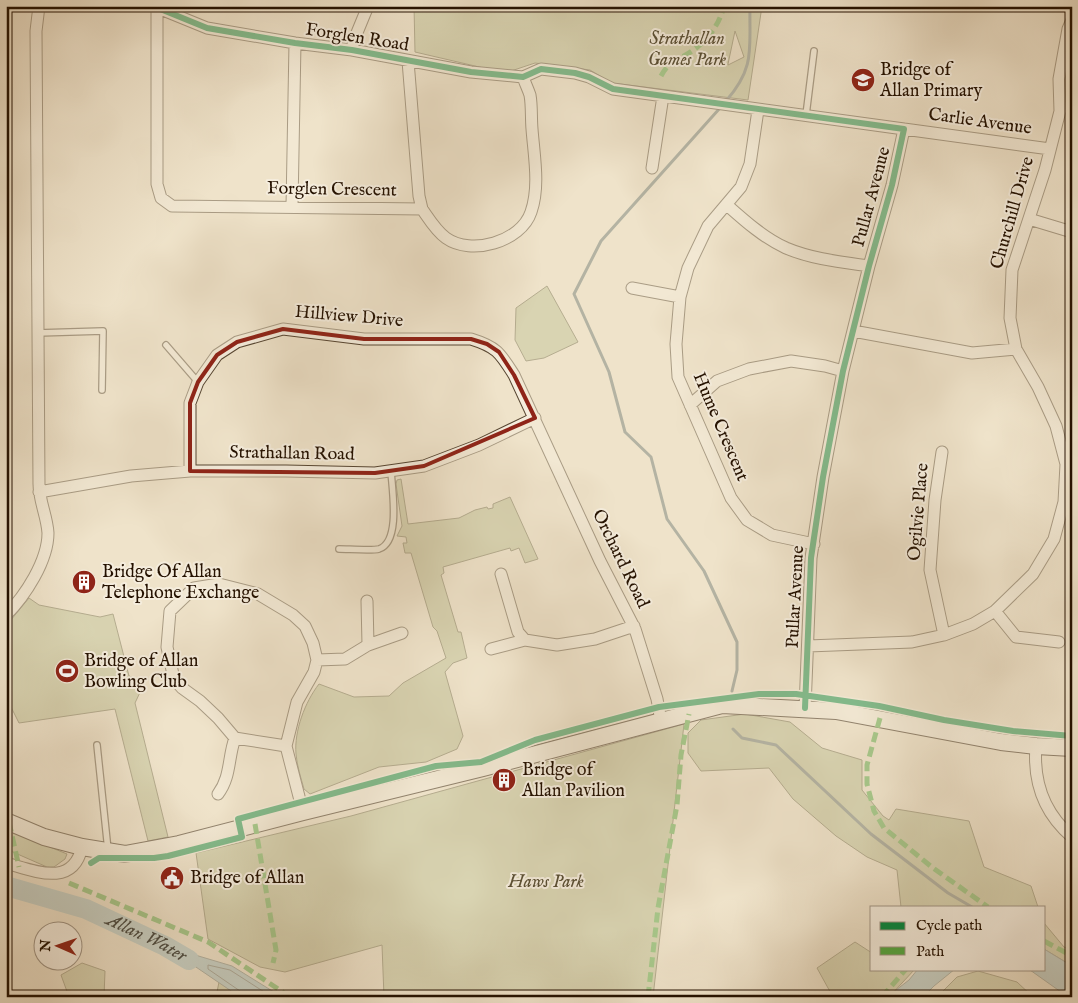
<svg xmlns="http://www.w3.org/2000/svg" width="1078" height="1003" font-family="'IM FELL English',serif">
<rect width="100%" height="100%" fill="#efe3ca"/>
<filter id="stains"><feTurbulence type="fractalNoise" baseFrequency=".004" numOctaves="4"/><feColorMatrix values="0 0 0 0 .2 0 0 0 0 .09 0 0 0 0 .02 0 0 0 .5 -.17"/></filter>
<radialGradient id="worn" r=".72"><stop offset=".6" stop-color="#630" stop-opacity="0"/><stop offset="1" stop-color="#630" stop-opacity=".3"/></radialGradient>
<path fill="#bec294" stroke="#716a4a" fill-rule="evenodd" d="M414,6H762L748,100L612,83L590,70L535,63L505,73L415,52ZM735,31L744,57L728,65V64Z
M547,286L578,342L544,358L526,361L515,340L516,308Z
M401,479L408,524L459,518L475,510L487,507L488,509L493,508V504L510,497L538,559L525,563L519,548L511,551L510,548L443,567L444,573L441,575L458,632H461L467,658L453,663L445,672L463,736L457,749L426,762L379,767L310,794L304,789C301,778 297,766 296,754C294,731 305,702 319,684L354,697L389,696L403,683L446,658L437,631L433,627L411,553H405L403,543H407L406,537L397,536L402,526L396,484L397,480Z
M29,598L39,605L100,617L113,614L129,676L144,682L143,686L135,703L168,837L148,841L115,709L19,723L6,697V626Z
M745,714L790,722L822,748L862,760V790L883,816L889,820L896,809L969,821L984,867L1031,886L1038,907H901L897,870L867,857L836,836L793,799L769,768L701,771L688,753V733L701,720Z
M684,724L653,997H384L382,945L285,972L260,967L208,939L196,853L351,816Z
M6,829L67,854L65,859L54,867H47L6,849Z
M1044,923L1064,947L1072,950V966L1044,949Z
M855,942L872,953V969H915L889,997H833L817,968Z
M82,963L105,971L104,997H69L61,975Z
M978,971L1017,982L1033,997H937L957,977Z
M219,982L240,997H216Z"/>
<path fill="#9dbcc0" stroke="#6d7873" d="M165,946L232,966L282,997H240Z
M1044,949L1072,966V997H1068L1030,970L1026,969H1044Z
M918,969H955L934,986L923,997H887L909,980Z"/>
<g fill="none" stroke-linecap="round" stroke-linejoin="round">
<path stroke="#606660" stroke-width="1" d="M242,997L240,991L208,969V965L230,970L272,997"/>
<path stroke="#6d7873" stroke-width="3" d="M726,101C756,67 749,48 750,6
M720,108L601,241L574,294L609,372L625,432L651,457L667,519L704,571L737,642V670L732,691
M733,729L742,738L776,745L871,834L948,893L972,907"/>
<path stroke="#9dbcc0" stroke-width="20" id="s1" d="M6,886L86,909L165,946L189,960"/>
<g stroke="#574632" stroke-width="8">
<path id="service" d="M806,115L814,51
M37,333L103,331L102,390
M166,345L198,382
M339,549C348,549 372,551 379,549C401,542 392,489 391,471
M97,745L108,850"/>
</g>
<g stroke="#574632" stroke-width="13">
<path id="minor" d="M153,6L207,28L295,43L352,50L471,72L523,77L541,69L575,73L589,77L613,89L904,129L892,185L869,266L843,371L823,477L811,558L805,708
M157,8V184L161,198L172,206L422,209C429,219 436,231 446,238C471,256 521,242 531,212C540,186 534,156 532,129C531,118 532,106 530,95C528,89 525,83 523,77
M352,50L354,40L368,6
M408,61L419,196L422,209
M758,110L750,164L741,187L708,226L688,268L680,297L676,344L678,377L731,498L747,520L772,535L814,544
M904,129L1050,149
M652,168L663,96
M727,205C745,221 764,238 786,248C812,259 841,262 869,266
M292,206L295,43
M1029,219L1072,232
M632,288L680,297
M853,331L972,353L1016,349
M690,405L717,381L749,369L791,361L825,366L843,371
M942,452L935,500L930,570L944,635
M190,471V403L198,382L217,355L237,342L283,329L364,339H471C497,347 500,353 514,375L600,561L635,629L657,699L661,721
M39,492L131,476L190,471H286L375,473L424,466L479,445L535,418
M501,574L518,632L525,640L557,645L595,639L634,626
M995,611L1016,637L1059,642
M6,615C25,596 48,561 48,533C47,516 39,501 39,484C37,333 36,182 36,31L39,6
M368,645L402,633
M808,646L912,642L944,635L973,624L995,611L1033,574L1054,539L1064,502L1066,464L1056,426L1038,387L1016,349L1010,318L1012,270L1045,170L1060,111L1059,79L1068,29L1072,20
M491,649L525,640
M317,660L345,659L368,645L367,601
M286,746L235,738L218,718L200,701L182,688L174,679L167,647L170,611L194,588L219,584L258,594L293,615L305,626L313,643L317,660L314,672L297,702L286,746L303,812
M1036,746C1033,782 1044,813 1072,837
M218,794C231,777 228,757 235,738
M6,863C35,871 73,888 82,847"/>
</g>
<g stroke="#241100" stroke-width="18">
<path id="secondary" d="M6,821L44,837L82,847L125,854L179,844L303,812L483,768L722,705L836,711L1001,742L1036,746L1072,748"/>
</g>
<use href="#service" stroke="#f5eddd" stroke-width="5.5"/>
<use href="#minor" stroke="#f5eddd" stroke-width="11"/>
<use href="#secondary" stroke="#f5eddd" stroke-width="16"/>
<path stroke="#53a840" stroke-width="5" stroke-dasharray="10 5" stroke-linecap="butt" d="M661,76C670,59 678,61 692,51C708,40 719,25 724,6
M880,718L867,765V784L874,811L884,828L933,868L988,907
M9,822L19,867
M255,824L276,950L273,963
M69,883L208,942L290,997
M1044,941L1072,956
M648,997L658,908L677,805L681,755L689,714
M882,997L906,969"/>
<g stroke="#f5eddd" stroke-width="9">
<path id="cycleway" d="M153,6L207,28L295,43L352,50L471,72L523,77L541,69L575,73L589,77L613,89L904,129L892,185L869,266L843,371L823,477L811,558L805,708
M91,863L99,858H154L168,856L242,837L238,819L436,766L481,762L535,740L659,707L759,694H796L879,706L944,720L1013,731L1072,736"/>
</g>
<use href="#cycleway" stroke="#00873e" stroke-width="6"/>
</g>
<path d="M0 0H1078V1003H0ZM283,329L364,339H471L487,344L499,352L514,375L535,418L424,466L375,473L190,471V403L198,382L217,355L237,342Z" fill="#efe3ca" fill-opacity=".55" fill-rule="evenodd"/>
<path fill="none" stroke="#8f2418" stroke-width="4" stroke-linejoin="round" d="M283,329L364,339H471L487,344L499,352L514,375L535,418L424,466L375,473L190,471V403L198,382L217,355L237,342Z"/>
<defs>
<g id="school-disc" transform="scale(1.25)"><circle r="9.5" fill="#8f2418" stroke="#f5eddd"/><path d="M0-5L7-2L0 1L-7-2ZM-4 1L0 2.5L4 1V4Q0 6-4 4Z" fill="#fff"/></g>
<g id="building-disc" transform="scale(1.25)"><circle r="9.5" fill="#8f2418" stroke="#f5eddd"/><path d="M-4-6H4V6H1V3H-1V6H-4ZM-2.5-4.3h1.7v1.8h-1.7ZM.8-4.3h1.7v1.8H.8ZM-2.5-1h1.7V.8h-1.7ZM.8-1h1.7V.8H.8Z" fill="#fff"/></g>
<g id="stadium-disc" transform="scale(1.25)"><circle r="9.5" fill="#8f2418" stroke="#f5eddd"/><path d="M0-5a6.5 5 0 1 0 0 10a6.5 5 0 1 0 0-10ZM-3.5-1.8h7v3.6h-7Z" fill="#fff"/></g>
<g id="civic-disc" transform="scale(1.25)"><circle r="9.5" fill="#8f2418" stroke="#f5eddd"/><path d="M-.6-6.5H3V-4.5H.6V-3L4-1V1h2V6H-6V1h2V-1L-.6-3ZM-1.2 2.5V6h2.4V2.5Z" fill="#fff"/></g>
</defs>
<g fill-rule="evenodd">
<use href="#school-disc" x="863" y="80"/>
<use href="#building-disc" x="84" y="582"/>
<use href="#stadium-disc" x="67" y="671"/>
<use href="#building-disc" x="504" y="780"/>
<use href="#civic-disc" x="172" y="878"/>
</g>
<g text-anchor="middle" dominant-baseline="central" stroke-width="4" stroke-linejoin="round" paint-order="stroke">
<g font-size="18" fill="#241100" stroke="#f5eddd">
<text transform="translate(357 38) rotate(9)">Forglen Road</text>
<text transform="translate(980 122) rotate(8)">Carlie Avenue</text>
<text transform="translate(332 190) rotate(1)">Forglen Crescent</text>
<text transform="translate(872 197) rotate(-75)">Pullar Avenue</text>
<text transform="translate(1013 213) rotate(-74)">Churchill Drive</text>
<text transform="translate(349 317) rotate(5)">Hillview Drive</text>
<text transform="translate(720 427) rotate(67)">Hume Crescent</text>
<text transform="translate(292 454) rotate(1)">Strathallan Road</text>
<text transform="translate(919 512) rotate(-85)">Ogilvie Place</text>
<text transform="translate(620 559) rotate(64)">Orchard Road</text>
<text transform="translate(796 597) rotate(-87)">Pullar Avenue</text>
</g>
<g font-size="18" font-style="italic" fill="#5a4f34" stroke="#f5eddd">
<text x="687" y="39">Strathallan<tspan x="687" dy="21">Games Park</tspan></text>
<text x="546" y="882">Haws Park</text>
</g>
<g font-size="18" fill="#241100" stroke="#f5eddd" text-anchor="start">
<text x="880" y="70">Bridge of<tspan x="880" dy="21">Allan Primary</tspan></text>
<text x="102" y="572">Bridge Of Allan<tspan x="102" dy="21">Telephone Exchange</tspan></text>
<text x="84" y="661">Bridge of Allan<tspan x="84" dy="21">Bowling Club</tspan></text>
<text x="522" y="770">Bridge of<tspan x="522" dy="21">Allan Pavilion</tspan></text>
<text x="190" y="878">Bridge of Allan</text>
</g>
<g font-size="19" font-style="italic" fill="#4e4d43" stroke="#f5eddd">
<text stroke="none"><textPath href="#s1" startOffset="150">Allan Water</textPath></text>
</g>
</g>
<rect width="1078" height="1003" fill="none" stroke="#efe3ca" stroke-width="25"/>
<rect x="8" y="8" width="1063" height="988" fill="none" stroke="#241100" stroke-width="2.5"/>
<rect x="12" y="12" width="1053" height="978" fill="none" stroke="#241100"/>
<rect x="870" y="906" width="175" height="65" fill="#f5eddd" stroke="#a19585"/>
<rect x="880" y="922" width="25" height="8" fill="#00873e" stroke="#a19585"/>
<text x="916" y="930" font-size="15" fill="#241100">Cycle path</text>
<rect x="880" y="947" width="25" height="8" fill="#53a840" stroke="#a19585"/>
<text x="916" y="956" font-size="15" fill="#241100">Path</text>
<g transform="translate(58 946) rotate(272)"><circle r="24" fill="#f5eddd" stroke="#a19585"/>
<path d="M0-4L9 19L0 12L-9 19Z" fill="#8f2418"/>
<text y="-8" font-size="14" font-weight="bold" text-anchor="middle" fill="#241100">N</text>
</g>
<rect width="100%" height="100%" filter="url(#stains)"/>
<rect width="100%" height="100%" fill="url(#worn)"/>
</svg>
